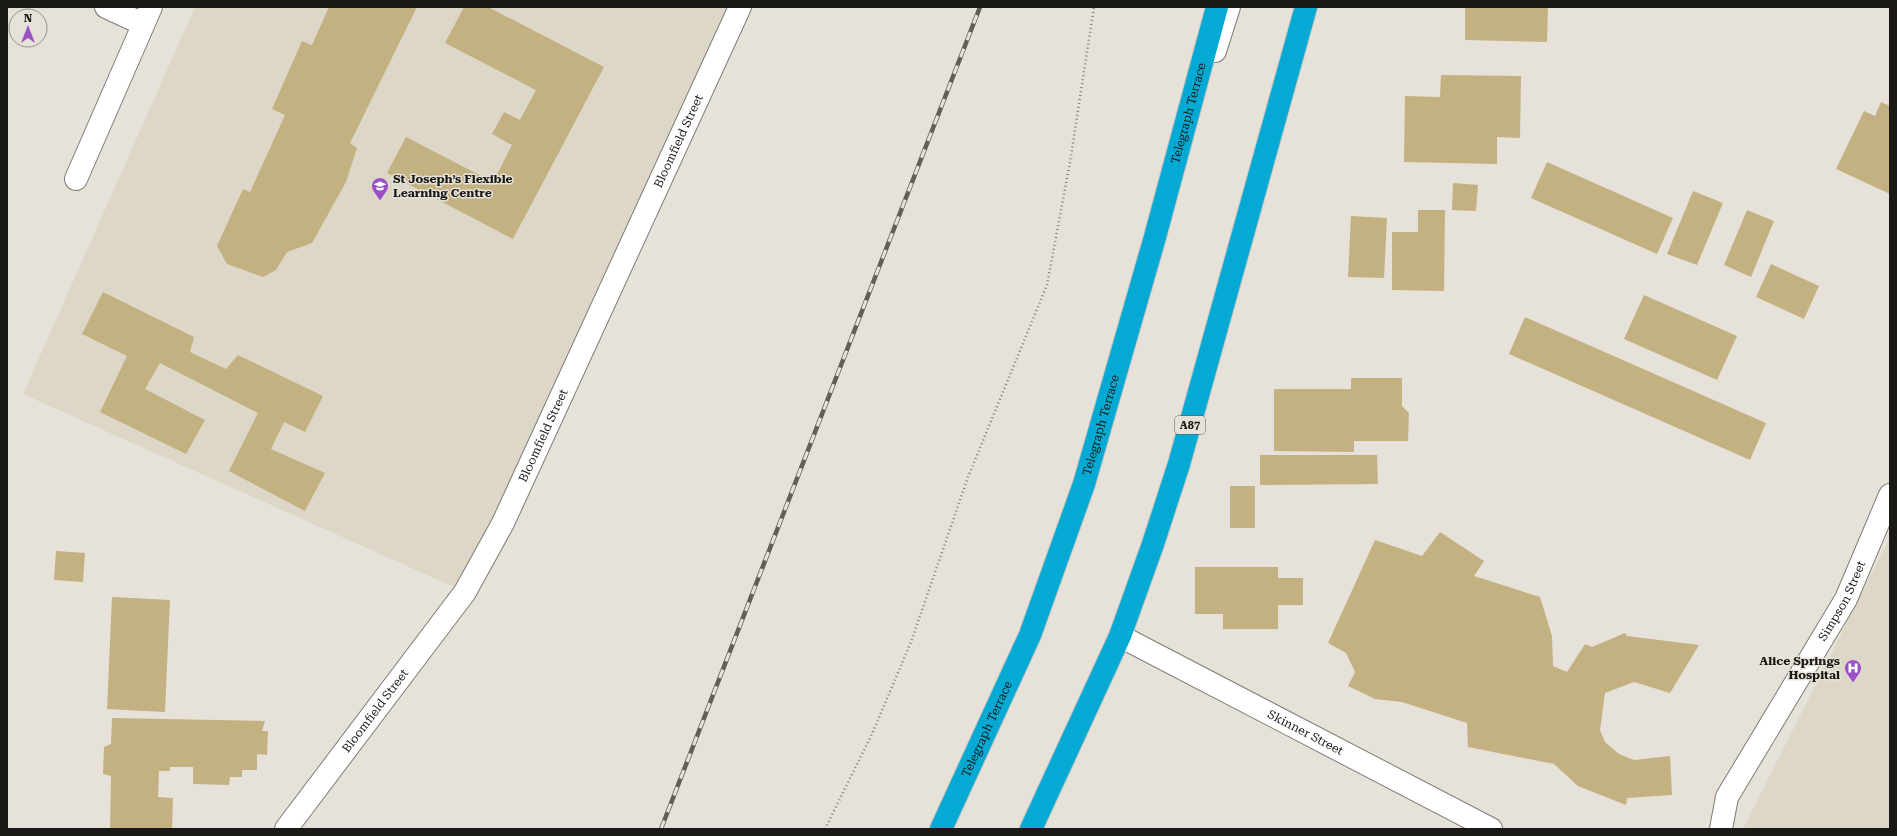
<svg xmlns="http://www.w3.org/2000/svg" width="1897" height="836" font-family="'Roboto Serif',serif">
<rect width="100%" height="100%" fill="#e6e2d9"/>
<path fill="#ddd7c7" d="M195,7H740L465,592L23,394Z
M1890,537V829H1743Z"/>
<path fill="#c3b181" d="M329,7H417L350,143L357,148L346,182L312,243L287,252L276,270L263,277L227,264L217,246L243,189L250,192L285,115L272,109L302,41L312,45Z
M464,7H488L604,67L513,239L387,173L406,137L493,182L512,145L492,134L504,112L520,120L536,90L445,43Z
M1465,7H1548L1547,42L1465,40Z
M1441,75L1521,76L1520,138L1497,137V164L1404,162L1405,96L1440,97Z
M1881,102L1890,106V194L1836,169L1864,111L1875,116Z
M1547,162L1673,218L1657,254L1531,198Z
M1453,183L1478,185L1476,211L1452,210Z
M1693,191L1723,203L1697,265L1667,254Z
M1418,210H1445L1444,291L1392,290V232H1418Z
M1747,210L1774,221L1751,277L1724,265Z
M1351,216L1387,218L1384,278L1348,277Z
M1771,264L1819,286L1804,319L1756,297Z
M103,292L194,337L190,352L226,369L238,355L323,396L305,432L284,422L271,449L325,473L305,511L229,471L258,413L160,363L145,389L205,420L186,454L100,412L127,356L82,334Z
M1644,295L1737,336L1717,380L1624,339Z
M1525,317L1766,423L1750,460L1509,354Z
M1351,378H1402V406L1409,413L1408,441H1354V452L1274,451V389H1351Z
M1260,455H1377L1378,484L1260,485Z
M1230,486H1255V528H1230Z
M1440,532L1484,561L1474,576L1540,597L1552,636L1553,666L1567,672L1585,644L1592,647L1625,633L1627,636L1699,645L1670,693L1634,682L1605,693L1600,730L1605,742L1619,754L1634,760L1670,756L1672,795L1627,798L1626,805L1578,786L1554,764L1468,747L1467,723L1402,702L1375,699L1348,686L1355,672L1346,653L1328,643L1375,540L1422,556Z
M56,551L85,553L83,582L54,580Z
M1195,567H1278V578H1303V605H1278V629H1223V614H1195Z
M112,597L170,600L165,712L107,709Z
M112,718L265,721L262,731H268L267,755L257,754V770H242V777H230L229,785L193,784V767H170V771H159L158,797L173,798L172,829H110L111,776L103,774L104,747L111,744Z"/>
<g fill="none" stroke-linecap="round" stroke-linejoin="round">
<g stroke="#7f7c74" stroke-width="24">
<g id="minor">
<path d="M106,7L143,24"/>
<path d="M1215,51L1229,7"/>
<path d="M76,179L151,7"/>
<path id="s1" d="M1120,636L1491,829"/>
<path id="s2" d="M286,829L465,592L503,523L740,7"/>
<path id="s3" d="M1721,829L1727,797L1846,599L1890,495"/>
</g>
</g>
<g stroke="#c3c3c2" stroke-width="24">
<g id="highway">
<path id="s4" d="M941,829L1030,635L1084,484L1155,237L1217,7"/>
<path d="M1031,829L1120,636L1153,544L1179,464L1306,7"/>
</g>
</g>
<path stroke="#817f79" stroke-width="2.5" stroke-dasharray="1 3" stroke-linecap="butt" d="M825,829L872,734L911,642L968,477L1047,285L1070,162L1094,7"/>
<use href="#minor" stroke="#fff" stroke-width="22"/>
<use href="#highway" stroke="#04aad4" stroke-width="22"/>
<g stroke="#615f5a" stroke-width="4.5">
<path id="rail" d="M661,829L980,7"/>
</g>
<use href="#rail" stroke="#e6e2d9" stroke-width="3" stroke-dasharray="9" stroke-linecap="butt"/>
</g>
<defs>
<g id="school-pin" transform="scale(0.9)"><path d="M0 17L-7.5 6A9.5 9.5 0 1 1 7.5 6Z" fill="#9a51c5" stroke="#e6e2d9"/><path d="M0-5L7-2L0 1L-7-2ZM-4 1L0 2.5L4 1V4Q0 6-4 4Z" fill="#fff"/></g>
<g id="hospital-pin" transform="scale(0.9)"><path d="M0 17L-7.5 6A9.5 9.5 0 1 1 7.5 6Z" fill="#9a51c5" stroke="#e6e2d9"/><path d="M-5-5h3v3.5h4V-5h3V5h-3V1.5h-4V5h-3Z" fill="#fff"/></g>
</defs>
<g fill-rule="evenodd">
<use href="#school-pin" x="380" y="186"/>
<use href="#hospital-pin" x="1853" y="668"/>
</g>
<g text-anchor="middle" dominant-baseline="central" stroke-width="3" stroke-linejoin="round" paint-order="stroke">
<rect fill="#e6e2d9" stroke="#575550" stroke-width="1" x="1175" y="416" width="30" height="18" rx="3"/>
<g font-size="11" font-weight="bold" fill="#1a1916">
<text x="1190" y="425">A87</text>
</g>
<g font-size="12" fill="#1a1916" stroke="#e6e2d9">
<text stroke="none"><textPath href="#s4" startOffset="759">Telegraph Terrace</textPath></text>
<text stroke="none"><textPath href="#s2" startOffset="796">Bloomfield Street</textPath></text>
<text stroke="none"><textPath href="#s4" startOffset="435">Telegraph Terrace</textPath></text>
<text stroke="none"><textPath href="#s2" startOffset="472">Bloomfield Street</textPath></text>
<text stroke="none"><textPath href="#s3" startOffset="260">Simpson Street</textPath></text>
<text stroke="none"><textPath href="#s2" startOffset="148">Bloomfield Street</textPath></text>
<text stroke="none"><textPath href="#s4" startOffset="110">Telegraph Terrace</textPath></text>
<text stroke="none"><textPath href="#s1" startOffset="209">Skinner Street</textPath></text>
</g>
<g font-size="12" font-weight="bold" fill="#1a1916" stroke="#e6e2d9" text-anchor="start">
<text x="393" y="179">St Joseph’s Flexible<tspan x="393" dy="14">Learning Centre</tspan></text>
<text x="1840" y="661" text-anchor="end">Alice Springs<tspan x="1840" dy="14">Hospital</tspan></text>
</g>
</g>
<rect width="1897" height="836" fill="none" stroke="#1a1916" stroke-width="16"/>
<g transform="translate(28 28)"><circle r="19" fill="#e6e2d9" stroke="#94928b"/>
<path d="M0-3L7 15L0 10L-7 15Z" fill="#9a51c5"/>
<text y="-6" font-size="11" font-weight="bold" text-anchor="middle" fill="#1a1916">N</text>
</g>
</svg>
